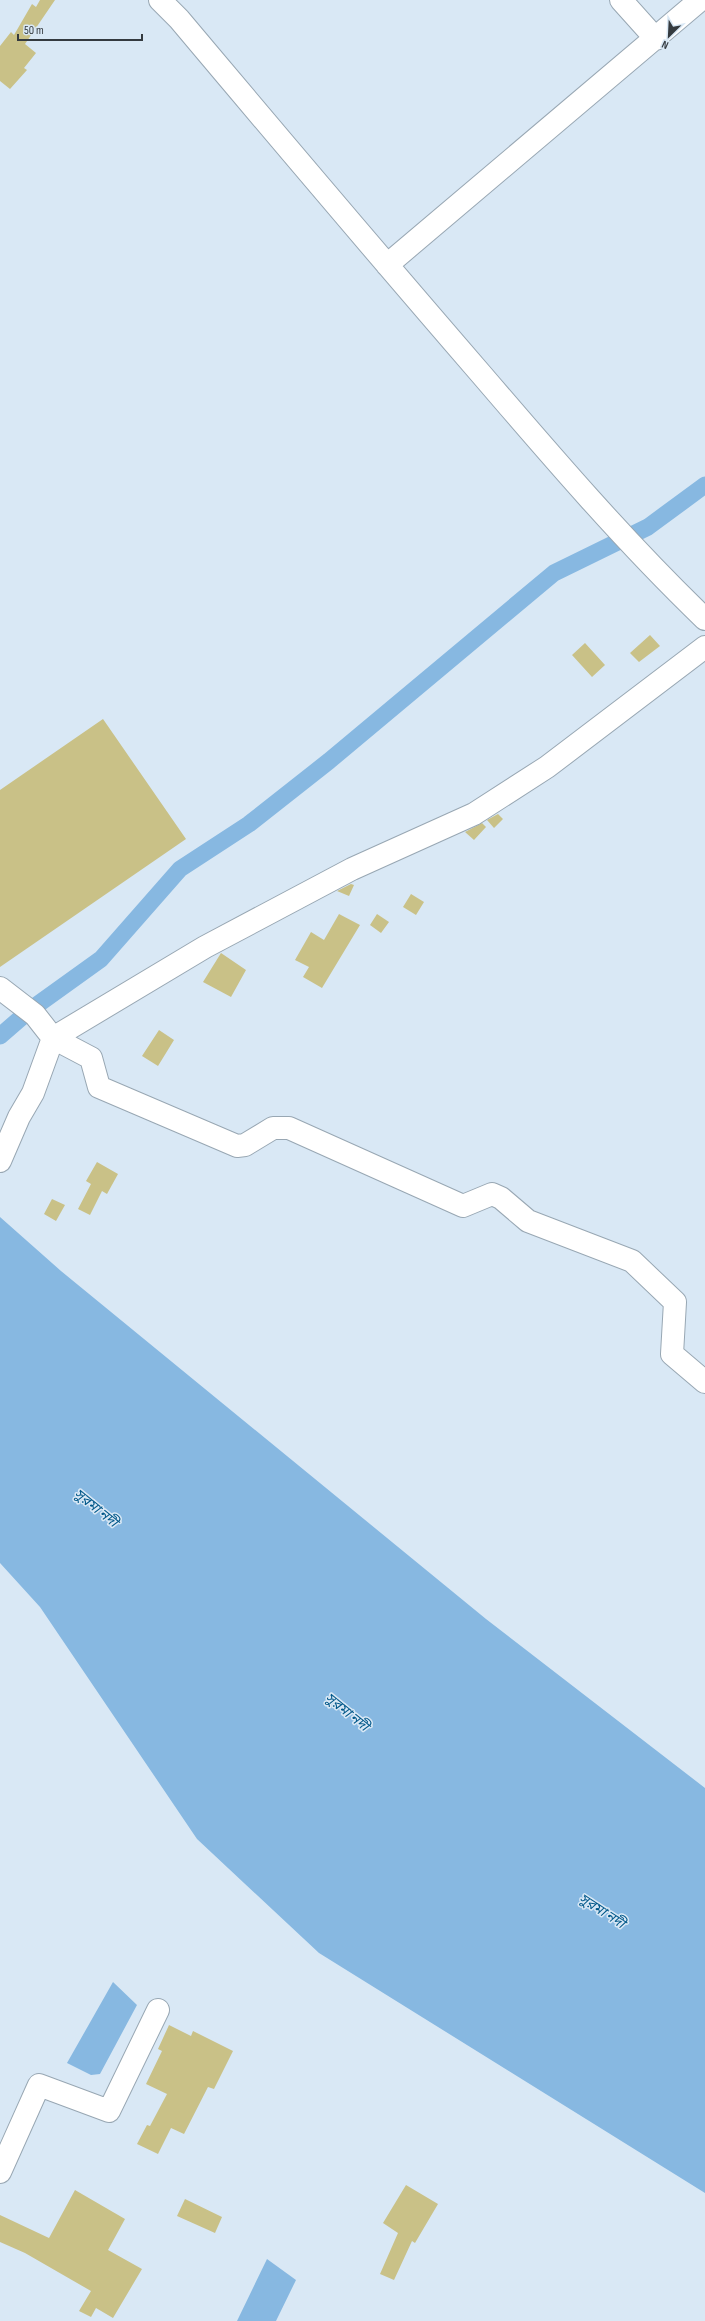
<svg xmlns="http://www.w3.org/2000/svg" width="705" height="2321" font-family="'Sofia Sans Condensed','Noto Sans Bengali',sans-serif">
<rect width="100%" height="100%" fill="#d9e8f5"/>
<path fill="#87b8e1" d="M0,1217L61,1271L486,1619L705,1788V2193L319,1953L197,1839L40,1607L0,1563Z
M113,1982L137,2005L100,2074L91,2075L67,2063Z
M267,2259L296,2280L276,2321H237Z"/>
<g fill="none" stroke-linecap="round" stroke-linejoin="round">
<path stroke="#87b8e1" stroke-width="17" d="M0,1036L30,1010L101,959L180,869L249,824L329,761L554,573L648,527L705,485"/>
</g>
<path fill="#c9c187" d="M40,0H55L25,44L36,53L24,68L27,70L10,89L0,81V46L11,32L14,35L32,4L36,7Z
M650,635L660,646L639,662L630,653Z
M585,643L605,665L592,677L572,655Z
M103,719L186,839L0,967V790Z
M498,814L503,819L494,828L487,820Z
M482,823L486,827L474,840L465,832Z
M351,884L354,885L349,896L337,891Z
M411,894L424,902L416,915L403,907Z
M339,914L360,925L322,988L303,977L309,967L295,960L311,932L324,940Z
M377,914L389,922L381,933L370,925Z
M221,953L246,970L231,997L203,982Z
M159,1030L174,1040L158,1066L142,1056Z
M97,1162L118,1174L107,1194L102,1191L90,1215L78,1209L91,1184L86,1181Z
M52,1199L65,1205L56,1221L44,1214Z
M169,2025L191,2036L193,2031L233,2051L214,2089L208,2087L184,2134L171,2128L158,2154L137,2144L147,2125L150,2126L167,2094L146,2084L162,2051L158,2049Z
M406,2185L438,2204L415,2243L412,2241L394,2280L380,2274L398,2233L383,2223Z
M75,2190L125,2219L108,2250L142,2269L113,2318L96,2308L91,2317L79,2311L91,2291L25,2253L0,2242V2215L49,2238Z
M185,2199L222,2217L215,2233L177,2216Z"/>
<g fill="none" stroke-linecap="round" stroke-linejoin="round">
<g stroke="#98a7b3" stroke-width="24">
<path id="minor" d="M160,0L179,19C279,138 379,256 481,374C553,458 625,542 705,619
M621,0L656,39
M387,265L700,0
M0,988L35,1015L53,1038L91,1058L99,1087L237,1146L245,1145L273,1128H289L463,1206L492,1194L501,1198L528,1221L632,1261L675,1302L672,1354L705,1382
M0,1161L19,1117L33,1093L53,1038L205,947L352,869L474,814L547,767L705,647
M0,2172L39,2085L109,2111L158,2010"/>
</g>
<use href="#minor" stroke="#fff" stroke-width="22"/>
</g>
<g text-anchor="middle" dominant-baseline="central" stroke-width="3" stroke-linejoin="round" paint-order="stroke">
<g font-size="14" font-style="italic" fill="#02588a" stroke="#d9e8f5">
<text transform="translate(96 1508) rotate(39)">সুরমা নদী</text>
<text transform="translate(347 1712) rotate(39)">সুরমা নদী</text>
<text transform="translate(602 1911) rotate(33)">সুরমা নদী</text>
</g>
</g>
<g transform="translate(669 36) rotate(204)" stroke="#d9e8f5" stroke-width="3" paint-order="stroke">
<path d="M0-3L7 15L0 10L-7 15Z" fill="#343a3f"/>
<text y="-6" font-size="11" font-weight="bold" text-anchor="middle" fill="#343a3f">N</text>
</g>
<path d="M18 34v6h124v-6" fill="none" stroke="#343a3f" stroke-width="2"/>
<text x="24" y="34" font-size="12" fill="#343a3f" stroke="#d9e8f5" stroke-width="3" paint-order="stroke">50 m</text>
</svg>
